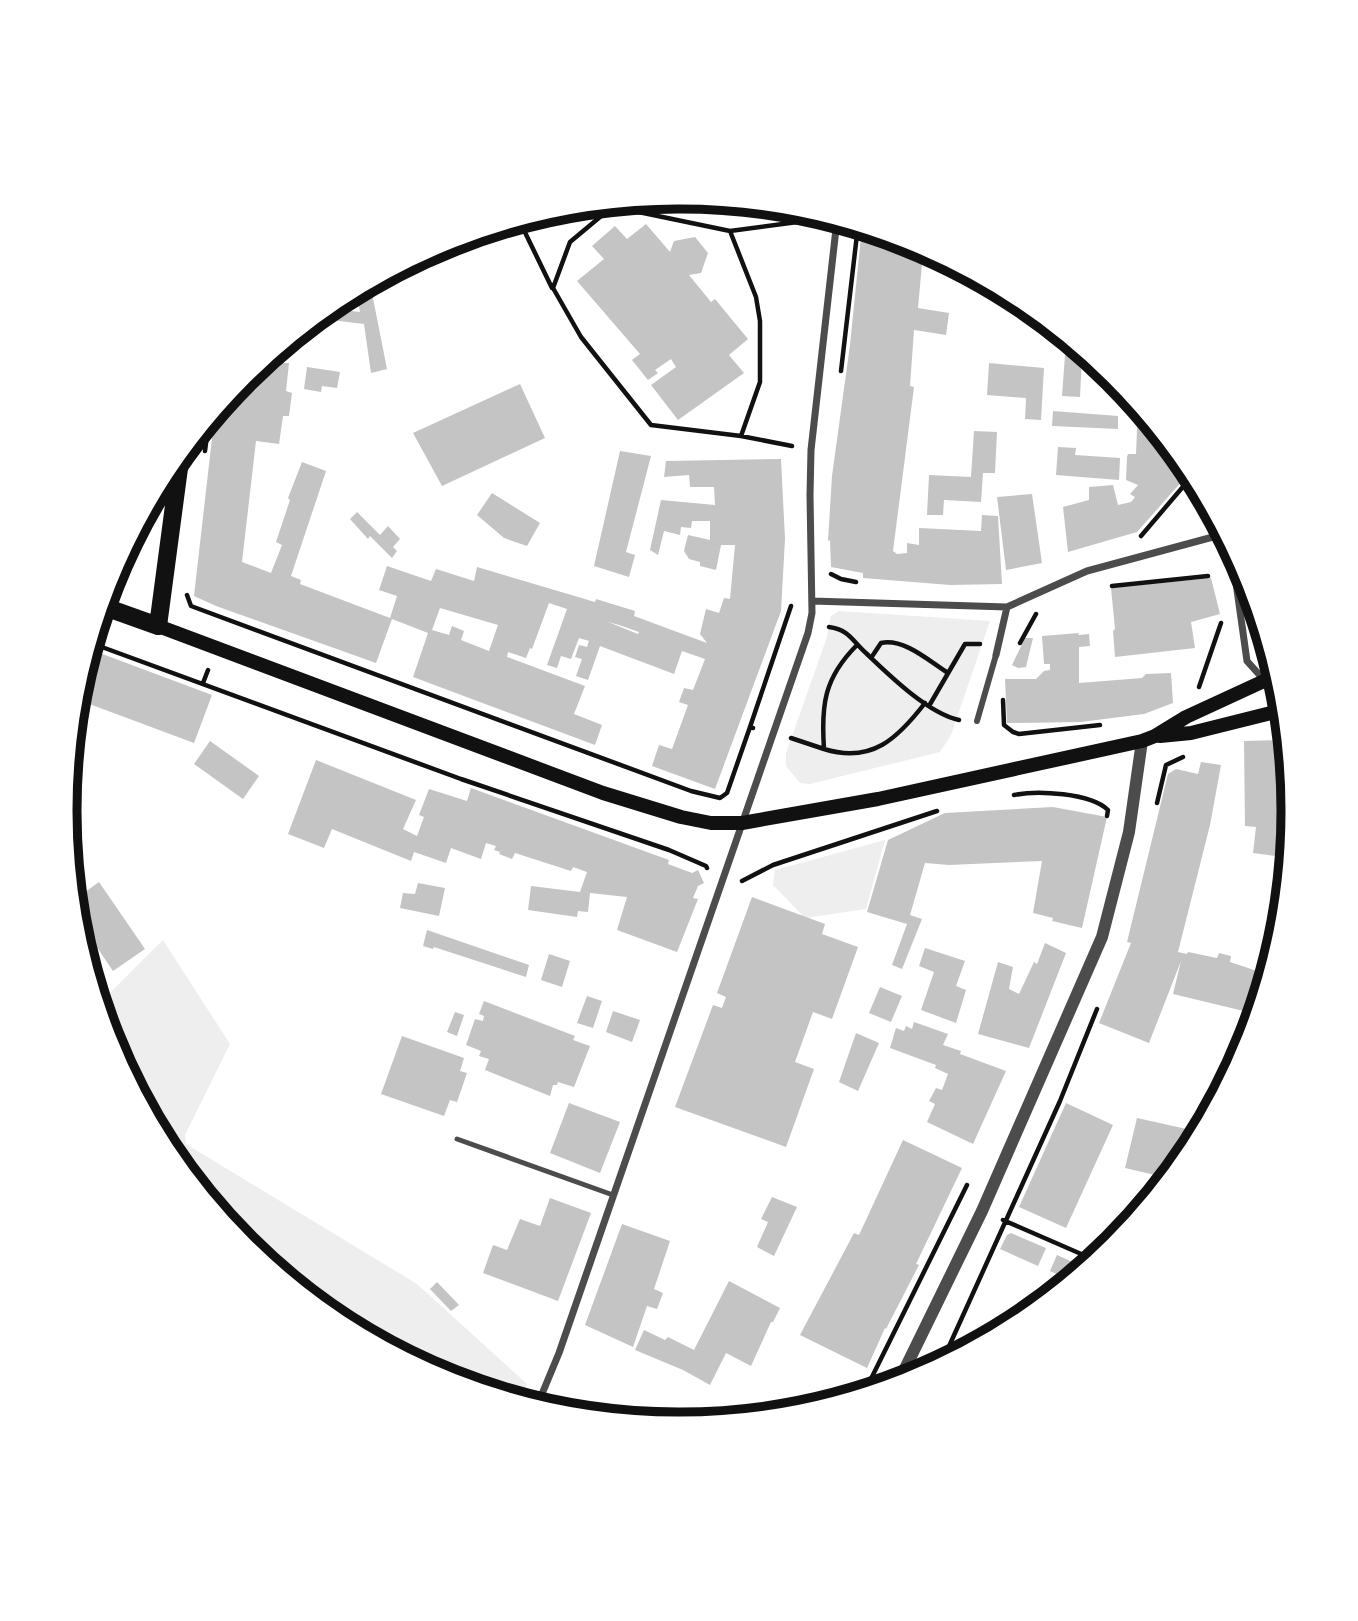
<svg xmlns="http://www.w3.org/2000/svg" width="1358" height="1621" font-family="'Space Grotesk',sans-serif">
<rect width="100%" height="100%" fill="#fff"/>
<path fill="#eee" d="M839,611L990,621L951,735L940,752L810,784L800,783L786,766V753L827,637L831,616Z
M1264,634L1273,664L1266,665C1258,657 1257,649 1257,638Z
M885,840L866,909L805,918L773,885L775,870Z
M163,940L230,1044L185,1135L186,1144L417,1284L527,1384L519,1401L444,1378L337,1321L244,1245L168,1151L111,1045L92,982L108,995Z"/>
<path fill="#c4c4c4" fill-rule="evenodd" d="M767,205L799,208L815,213L767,207Z
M646,224L670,252L674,241L695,237L708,253L701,273L689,275L711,302L715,299L748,339L729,355L744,373L678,420L651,385L676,367L671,359L655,370L658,373L648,380L632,360L640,354L577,281L604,259L592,246L615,226L627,239Z
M862,227L914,243L956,265L922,264L918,308L949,313L946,335L914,330L910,386L914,387L893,551L897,554L907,553V543L919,545V528L981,531L982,515L998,516L1002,584L950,585L863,578V573L831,567L830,540L828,541L832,476L850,345Z
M370,283L387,369L371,373L364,324L315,318L327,308L360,312L356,290Z
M1065,336L1068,339L1082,350L1064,349Z
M286,342L283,363H289L286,391L292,393L289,416H283L279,444L256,441L242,562L271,573L282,545L276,542L290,500L288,498L302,462L326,471L291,576L301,580L300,584L390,618L397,596L379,590L387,566L431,581L436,569L474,581L477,567L595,602L596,599L635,611L634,616L707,643L700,634L706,609L719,613L724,598L730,599L735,545H721L716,570L700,566V562L689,559L684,551L688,535L710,540V521H692L691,528L681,527L680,535L664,531L658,555L650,550L661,500L715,505L714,487H690L689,475L664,477L666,461L781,459L785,539L781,611L715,789L652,766L659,745L672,749L688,705L679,702L684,688L693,690L705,659L682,651L674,674L600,646L588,680L576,676L582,659L575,657L579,645L587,647L589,641L579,638L571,659L561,656L557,668L547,665L567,609L549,603L532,649L530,648L526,658L508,652L507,657L585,686L574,714L602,725L595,745L413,677L428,633L392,619L376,663L216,606L194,596L215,412L245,376ZM440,608L498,625L489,651L461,640L464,631L452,626L449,635L432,630ZM608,622L619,625L639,632L638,634Z
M1065,355L1082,356L1080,397L1062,396Z
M989,363L1044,368L1041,420L1025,419L1026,398L987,395Z
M307,367L340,372L337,388L322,386L321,392L304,389Z
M520,384L545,438L442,486L413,433Z
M1138,406L1191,471L1137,532L1068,552L1063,507L1089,500V487L1113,485L1118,505L1131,502L1135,497L1130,494L1138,485L1126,480L1127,457L1128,454H1136Z
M1053,411L1118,416V429L1052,426Z
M974,431L997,432L995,473H983L981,502L944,500L943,515H927L929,475L971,477Z
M1058,447L1076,448L1075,455L1120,458L1119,480L1056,475Z
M620,451L651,456L626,552L635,555L629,577L594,566Z
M492,493L540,523L527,546L504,538L477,515Z
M1032,494L1042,563L1006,570L997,497Z
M357,512L380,535L388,526L400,539L393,547L397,551L392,558L370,536L368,539L350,519Z
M1211,578L1220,614L1191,622L1195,648L1115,657L1113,631L1115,629L1111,588Z
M1079,633L1078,635L1089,634L1090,646L1079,647V683L1142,678L1146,674L1171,673L1173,703L1144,714L1081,722L1007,723L1005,679H1036L1044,671L1050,670V664H1044L1042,636Z
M1025,638H1033L1026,667L1018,668L1012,665Z
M89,649L212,695L194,743L76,699Z
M1286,740L1288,830L1284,857L1253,853L1256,827L1245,826L1244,741Z
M210,741L259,776L243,799L194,764Z
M316,760L416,800L403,829L417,836L424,817L419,815L429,789L467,801L471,788L669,860L668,864L692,873L698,870L704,883L698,886L693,898L698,899L677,952L617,930L627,897L590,893L588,912L578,911L577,917L528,910L531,886L580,892L587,872L573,867L571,871L515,853L512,859L499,854L500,852L494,850L496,846L486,843L481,859L451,848L446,863L414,852L411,861L332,829L324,848L288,834Z
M1201,762L1221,765L1210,825L1178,952L1187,954L1188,952L1217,958L1219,953L1231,956L1230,962L1257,971L1256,979L1266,982L1256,1014L1173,994L1181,961L1149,1043L1099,1023L1131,943L1127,942L1168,774L1176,769L1198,774Z
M1053,807L1107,817L1082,928L1052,921L1053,918L1033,913L1042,861L949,865L925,863L910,915L922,919L902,969L892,965L907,924L867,912L888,840L945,813Z
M99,882L145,949L113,971L75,915L74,900Z
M418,883L445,888L439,916L400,908L403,893L415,894Z
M752,897L825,924L822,934L858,947L832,1019L813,1012L795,1062L814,1069L786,1147L675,1107L713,1005L722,1008L726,997L717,993Z
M427,930L529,965L526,977L434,947L433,949L423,946Z
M1045,943L1066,953L1029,1048L978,1034L998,962L1013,967L1009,989L1019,994L1034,962L1037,964Z
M925,948L965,961L956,986L966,990L956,1023L921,1010L934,972L919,966Z
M549,954L570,961L562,987L541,980Z
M880,987L902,996L891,1022L869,1013Z
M587,996L602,1001L593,1028L577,1023Z
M484,1001L575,1036L573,1040L590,1046L574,1087L558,1082L557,1085H553L550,1096L485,1070L489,1059L479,1056L481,1051L466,1045L475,1019L483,1021L484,1016L479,1014Z
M613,1011L640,1020L632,1042L606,1032Z
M455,1012L464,1015L457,1036L447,1032Z
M914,1022L948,1034L943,1045L961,1051L960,1054L1006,1071L973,1144L927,1122L935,1104L929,1101L936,1088L942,1090L948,1074L935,1068L936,1065L890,1048L896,1028L904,1031L906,1026L912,1029Z
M856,1033L879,1043L858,1091L839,1082Z
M402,1036L464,1058L460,1071L467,1073L457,1102L450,1100L444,1116L381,1094Z
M569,1103L620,1122L600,1173L550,1153Z
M1066,1103L1113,1125L1066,1228L1019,1207Z
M1137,1118L1200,1132L1190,1152L1168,1178L1125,1168Z
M903,1140L962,1168L916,1264L919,1265L886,1329L885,1328L867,1368L800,1335L854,1233L859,1235Z
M772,1197L797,1207L774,1256L757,1247L768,1222L761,1219Z
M550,1198L591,1213L558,1301L483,1273L493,1245L507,1250L520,1219L540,1226Z
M622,1224L670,1241L654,1289L663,1293L657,1309L647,1306L633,1347L585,1325Z
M1011,1233L1046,1248L1038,1266L1000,1249L1007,1235Z
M1057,1255L1086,1268L1070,1280L1050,1271Z
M729,1281L780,1308L773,1322H771L751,1366L726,1353L710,1385L683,1370L635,1350L644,1330L665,1340L668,1337L694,1350Z
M437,1282L459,1305L451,1311L430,1289Z
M1026,1304L1036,1308L1017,1323Z"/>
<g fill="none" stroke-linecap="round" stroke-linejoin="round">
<path stroke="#111" stroke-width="4.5" d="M600,204L730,231L820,219
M612,207L570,242L553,288L581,337L651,425L741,436L792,446
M519,220L552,288
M730,231L756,297L760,321V382L741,436
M841,371L858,226
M205,451L209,419
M1141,536L1193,475
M120,559L139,531L140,522
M115,568L124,569
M831,574L841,579L856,582
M1112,586L1208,576
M187,595L191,606L691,791L720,798L727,793L750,727
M829,627C850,630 852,641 867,654C890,676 928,713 959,720
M91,643L461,779L669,850L706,866L707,868
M1020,643L1036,614
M857,645C824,678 821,705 824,749C872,764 898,738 925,703
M871,658L881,643C904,638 929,661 948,673
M203,683L208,670
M1199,687L1221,623
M1003,700L1004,725L1013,732L1019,734L1100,725
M929,706L965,644H980
M753,728L750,727L791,606
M791,738L824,749
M1014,795C1037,790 1091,793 1108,810L1107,816
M1157,803L1166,765L1183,757
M742,881L773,865L937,811
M1003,1220L1095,1260
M941,1364L1060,1101L1097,1009
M864,1393L967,1185"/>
<path stroke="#4c4c4c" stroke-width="5" d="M457,1139L613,1195"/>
<path stroke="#4c4c4c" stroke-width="6" d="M977,721L996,655"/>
<path stroke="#4c4c4c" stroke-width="7" d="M1231,547L1247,661L1264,680
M812,601L1007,607L1087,571L1224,534
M996,655L1007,607
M1273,711L1281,690
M537,1406L559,1353L808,633L812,613L810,495L811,450L837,220"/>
<path stroke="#4c4c4c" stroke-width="12" d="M898,1383L982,1211L1102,937L1129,832L1142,741"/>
<path stroke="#111" stroke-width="14" d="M158,626L603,793L681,817L711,823H742L878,799L1142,741L1155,736L1186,717L1264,681L1278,680
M1160,736L1191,733L1283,710"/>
<path stroke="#111" stroke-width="18" d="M102,606L158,626L181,453"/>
</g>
<path d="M0 0H1358V1621H0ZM678 209H680A601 601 0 0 1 1281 810V811A601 601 0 0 1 680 1412H678A601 601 0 0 1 77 811V810A601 601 0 0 1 678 209Z" fill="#fff" fill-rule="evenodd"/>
<path fill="none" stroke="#111" stroke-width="9" d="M678 209H680A601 601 0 0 1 1281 810V811A601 601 0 0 1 680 1412H678A601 601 0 0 1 77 811V810A601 601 0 0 1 678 209Z"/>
</svg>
